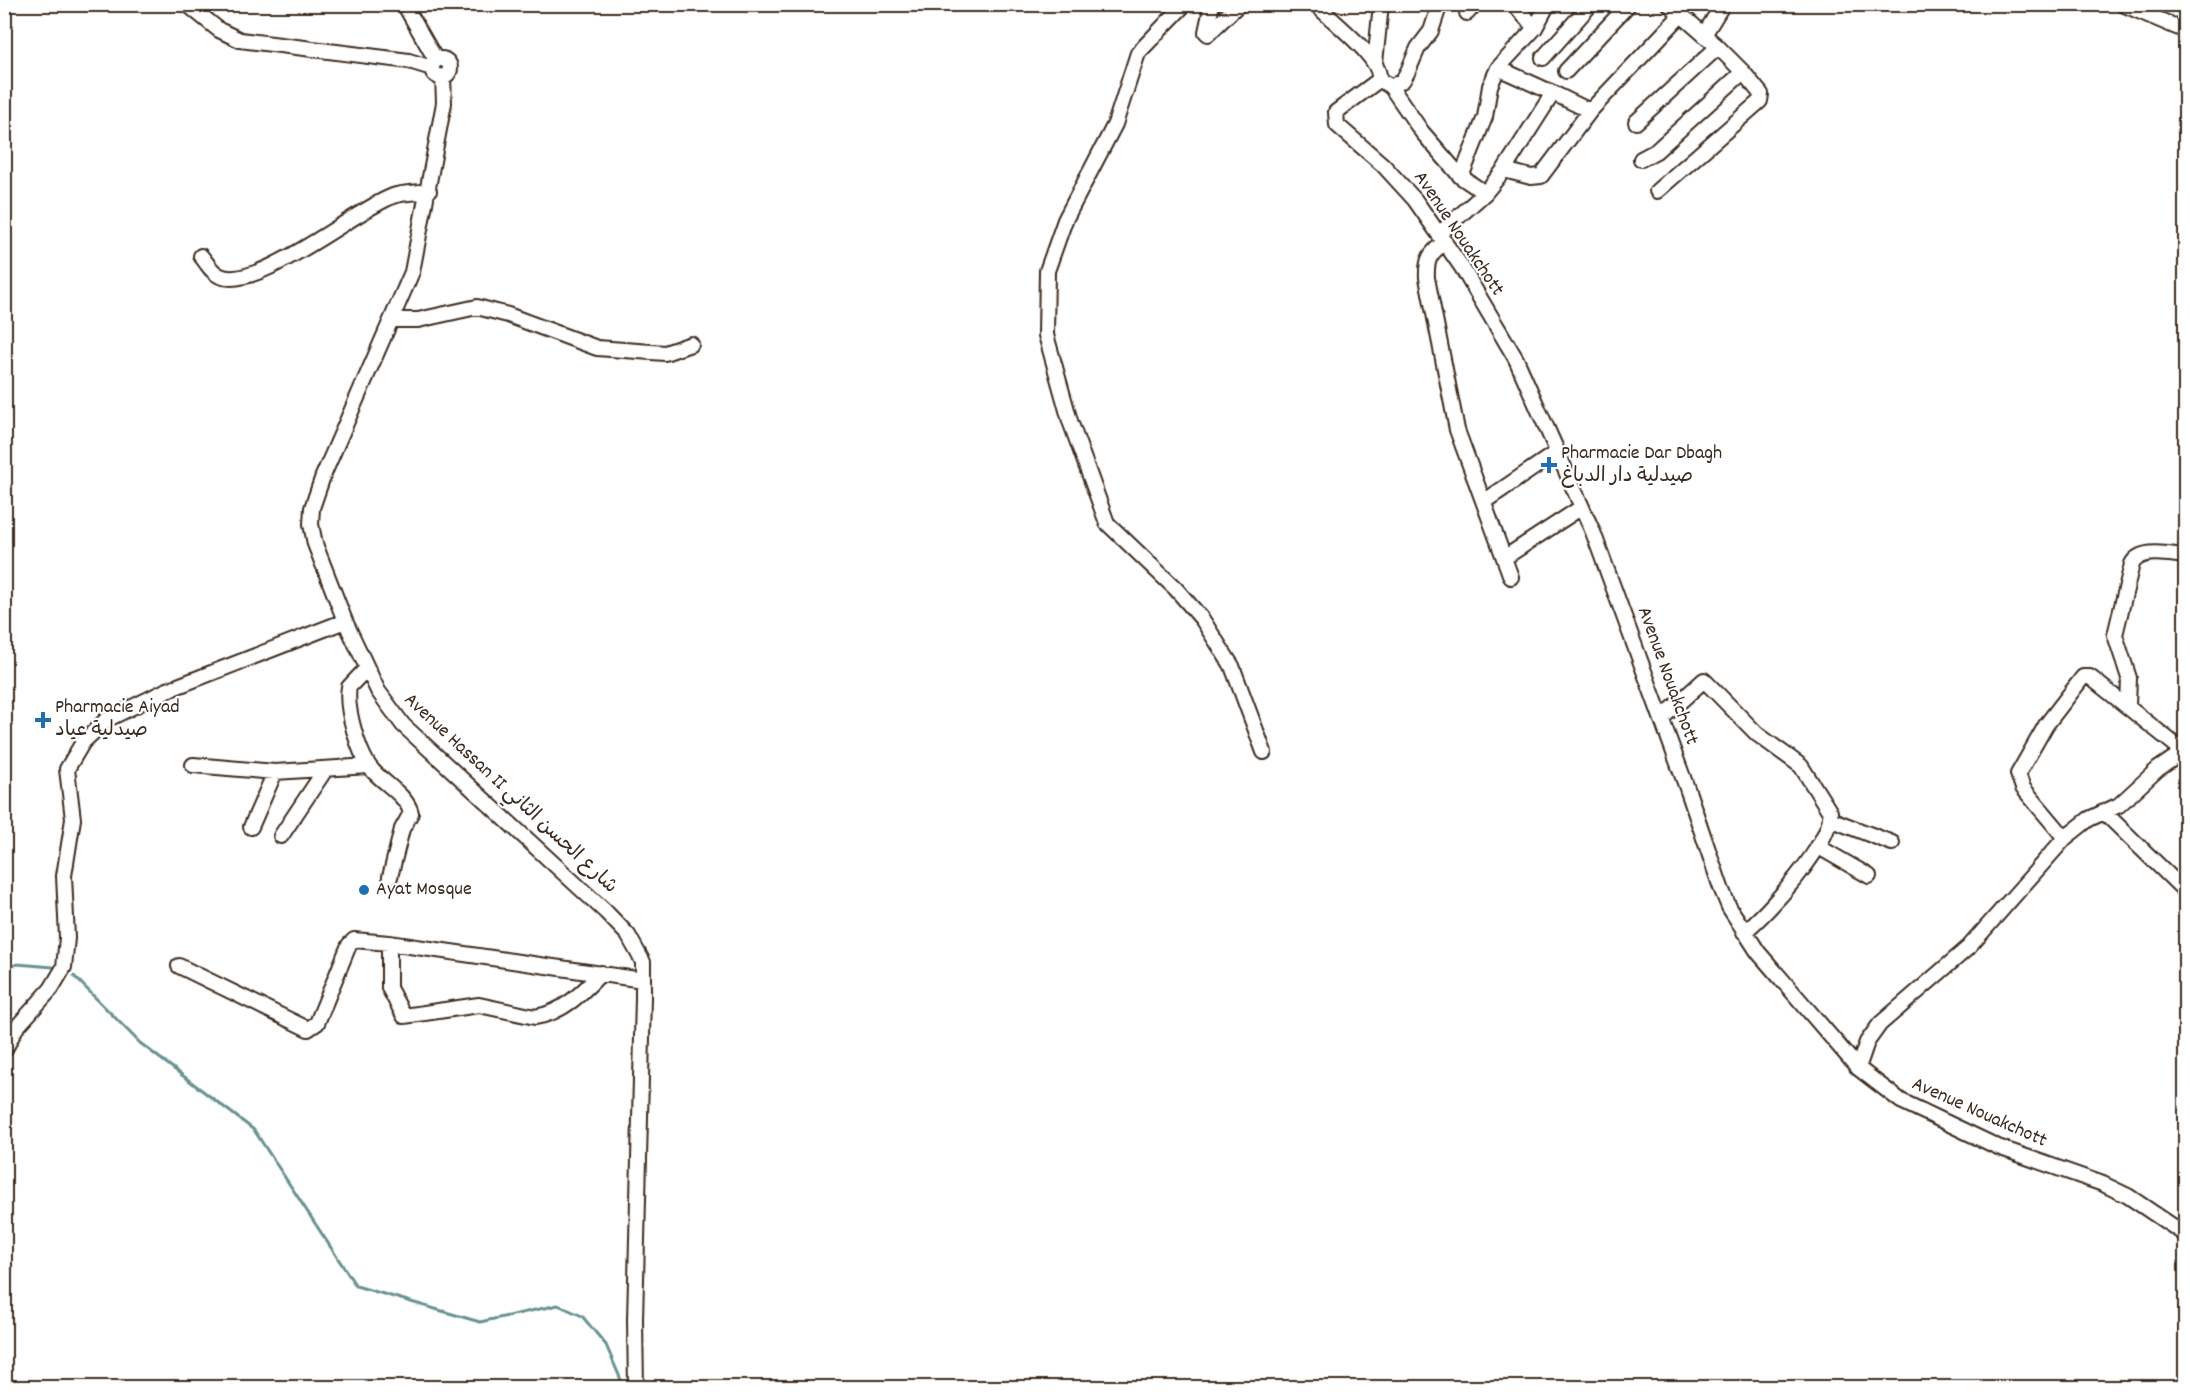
<svg xmlns="http://www.w3.org/2000/svg" width="2190" height="1392" font-family="Dekko,'Playpen Sans Arabic',sans-serif">
<rect width="100%" height="100%" fill="#fff"/>
<filter id="ink" filterUnits="userSpaceOnUse"><feTurbulence type="fractalNoise" baseFrequency=".0167" numOctaves="2"/><feDisplacementMap in="SourceGraphic" scale="12" xChannelSelector="R" yChannelSelector="G"/><feConvolveMatrix kernelMatrix="1 2 1 2 8 2 1 2 1" color-interpolation-filters="sRGB"/></filter>
<g filter="url(#ink)">
<g fill="none" stroke-linecap="round" stroke-linejoin="round">
<path stroke="#689291" stroke-width="3" d="M4,970L17,964L53,967
M74,976L140,1043L254,1130L356,1286L480,1322L558,1305L582,1316L606,1345L621,1380
M647,1387L652,1388"/>
<g stroke="#3b2a1e" stroke-width="18">
<path id="minor" d="M187,4L219,30L240,40L409,61L432,68
M404,4L436,60
M1185,4L1138,53L1115,124L1065,220L1047,271L1046,335L1070,421L1107,523L1176,589L1202,619L1232,666L1264,752
M1212,4L1206,32L1208,34L1239,4
M1316,4C1331,21 1383,58 1379,80L1336,112L1337,125L1383,165L1415,200L1461,266L1516,359L1593,532L1688,791L1721,888L1729,907L1758,952L1858,1068L1901,1101L1998,1147L2103,1184L2128,1196L2186,1235
M1514,4L1535,28
M2122,4L2186,31
M1467,13L1475,4
M1704,35L1723,4
M1543,58L1591,4
M432 68a9 9 0 1 1 18 0a9 9 0 1 1-18 0Z
M1375,63L1381,4
M1566,71L1629,4
M443,76L444,103L412,272L323,476L312,508L311,524L315,544L345,621L378,691L403,725L606,912L628,935L643,962V997L635,1320L636,1388
M1385,83L1391,87L1403,80L1408,71L1418,48L1431,31L1440,4
M1391,87L1422,132L1461,177L1485,117L1490,86L1498,68L1535,28L1548,4
M1553,93L1590,111
M1636,122L1718,47L1669,4
M1641,159L1656,151L1743,72L1718,47
M1504,170L1531,177L1541,176L1590,111L1680,16
M1461,177L1485,193
M1657,191L1760,101L1761,94L1743,72
M1439,234L1485,193L1504,170L1553,93L1498,68
M1445,242C1430,253 1426,259 1427,278L1457,430L1511,577
M201,256C207,263 211,272 220,276C257,292 353,211 393,196C403,192 418,193 429,191
M392,320H418L477,307L508,315L597,348L665,353L691,344
M1485,501L1557,452
M1504,558L1582,507
M367,668L349,687C345,708 359,756 373,771C385,784 407,796 411,813L402,829L390,877
M2128,705L2129,678L2115,635L2132,564C2141,547 2170,555 2186,556
M1662,718L1704,680L1757,734L1801,766L1830,812C1834,841 1767,914 1744,932
M193,765L275,772L369,766
M2105,813L2186,892
M1830,819L1892,843
M251,827L275,772
M281,836L325,770
M2065,838L2023,788L2018,774L2046,725L2083,677H2090L2183,751
M1817,846L1869,876
M389,943V988L404,1016L479,1005L535,1017C563,1013 582,993 601,973
M179,966L308,1029L317,1023L349,945L354,940L389,943L643,980
M4,1051L16,1028L51,989L64,967L67,938L64,876L73,819L67,769L83,742L106,720L165,691L345,621
M1858,1068L1867,1042L1880,1024L1969,947L2065,838L2089,819L2119,805L2158,769L2186,750"/>
</g>
<use href="#minor" stroke="#fff" stroke-width="14"/>
</g>
</g>
<g fill="#1f6fb2" stroke="#fff" stroke-width="2">
<path d="M1546 456h6v6h6v6h-6v6h-6v-6h-6v-6h6z"/>
<path d="M40 711h6v6h6v6h-6v6h-6v-6h-6v-6h6z"/>
<circle cx="364" cy="890" r="6"/>
</g>
<g text-anchor="middle" dominant-baseline="central" stroke-width="4.5" stroke-linejoin="round" paint-order="stroke">
<g font-size="20" fill="#3b2a1e" stroke="#fff">
<text transform="translate(1458 234) rotate(56)">Avenue Nouakchott</text>
<text transform="translate(1667 676) rotate(70)">Avenue Nouakchott</text>
<text transform="translate(510 794) rotate(43)">Avenue Hassan II شارع الحسن الثاني</text>
<text transform="translate(1979 1113) rotate(24)">Avenue Nouakchott</text>
</g>
<g font-size="20" fill="#3b2a1e" stroke="#fff" text-anchor="start">
<text x="1561" y="454">Pharmacie Dar Dbagh<tspan x="1561" dy="23">صيدلية دار الدباغ</tspan></text>
<text x="55" y="708">Pharmacie Aiyad<tspan x="55" dy="23">صيدلية عياد</tspan></text>
<text x="376" y="890">Ayat Mosque</text>
</g>
</g>
<rect width="2190" height="1392" fill="none" stroke="#fff" stroke-width="24"/>
<rect x="12" y="12" width="2166" height="1368" fill="none" stroke="#3b2a1e" stroke-width="2" filter="url(#ink)"/>
</svg>
